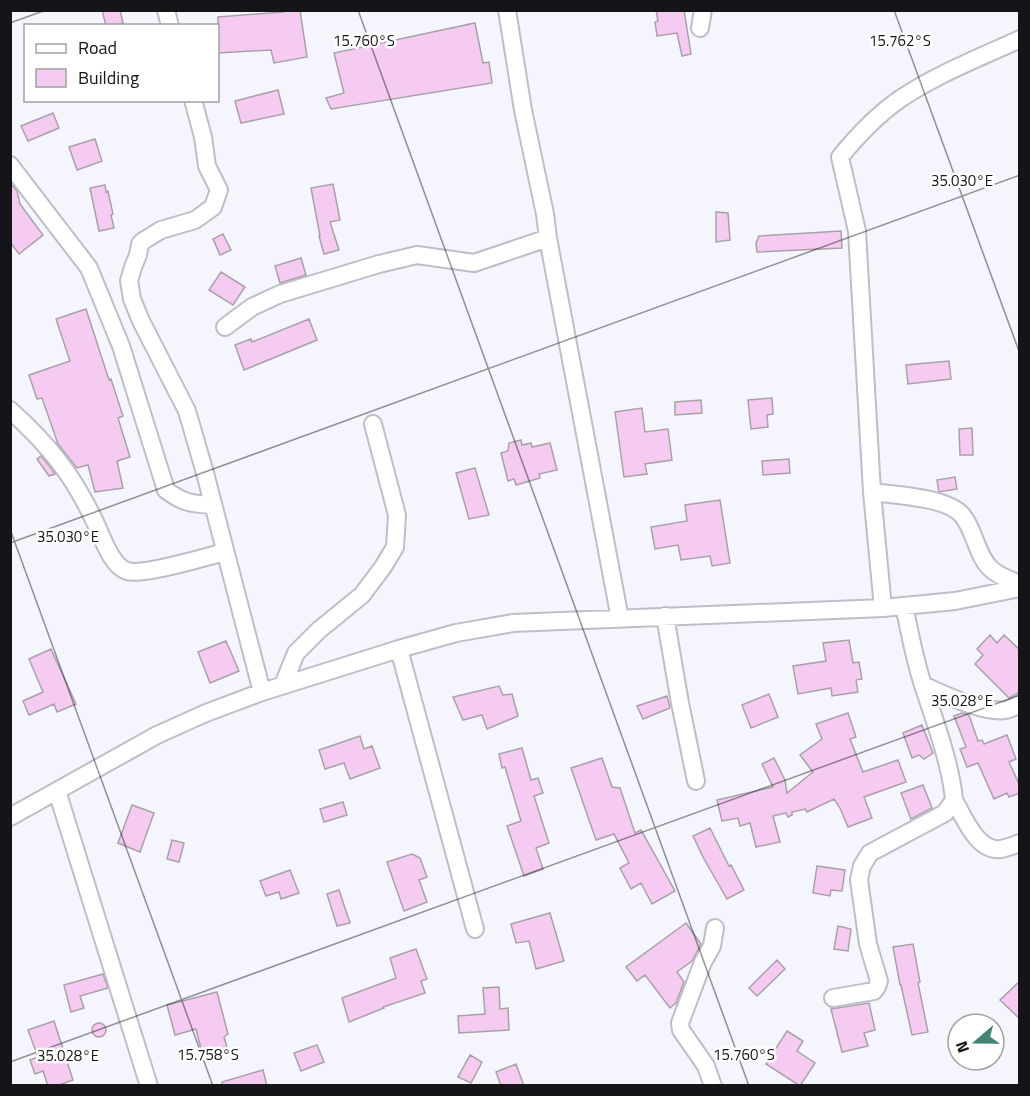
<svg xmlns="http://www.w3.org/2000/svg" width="1030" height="1096" font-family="'Titillium Web',sans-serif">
<rect width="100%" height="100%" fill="#f5f6fd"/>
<path fill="#f6cbf1" stroke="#aaa0a8" stroke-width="1.5" d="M102,10H120L123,23L115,26H106Z
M283,10H300L307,57L274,63L271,50L218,53V17L283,12Z
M656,10H684L691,54L682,56L677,33L657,36L655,22L658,21Z
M475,23L483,63L489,62L492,83L331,109L326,98L344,93L334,53Z
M278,90L284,114L241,123L235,101Z
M53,113L59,128L28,141L21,126Z
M95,139L102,161L77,170L69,147Z
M10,183L17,191L20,204L43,235L19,254L10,242Z
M333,184L340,220L330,222L339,250L324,254L319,236H320L311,188Z
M105,185L106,192L108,191L113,214L111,215L114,228L99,231L90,188Z
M716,212L728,213L730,240L716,242Z
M841,231L842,248L757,252L756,243L759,236Z
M223,234L231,250L220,255L213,239Z
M301,258L306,275L280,283L275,266Z
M221,272L245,287L233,305L209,290Z
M86,309L109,380L111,379L123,416L118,418L130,457L117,461L123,488L95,492L88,465L77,468L58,444L42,398L37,399L29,375L70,361L56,319Z
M309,319L317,340L244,370L235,345L251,339L252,342Z
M949,361L951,379L908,384L906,365Z
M772,398L773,414L767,415L768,427L751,429L748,400Z
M701,400L702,413L675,415V402Z
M642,408L645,432L668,429L672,460L645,464L647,474L624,477L615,412Z
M972,428L973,455H960L959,429Z
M521,440L522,445L531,443L532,447L550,443L557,470L539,474L540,478L516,485L514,479L508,481L501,453L508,451L509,443Z
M41,456L51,468L55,474L49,476L37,459Z
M789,459L790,473L763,475L762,461Z
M475,468L489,515L469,519L456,473Z
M955,477L957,489L939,492L937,480Z
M720,500L730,563L712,566L710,556L681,560L678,545L655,549L651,527L687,521L685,505Z
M990,635L997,643L1004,635L1020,650V692L1009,698L975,664L983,655L977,649Z
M849,640L853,663L859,662L862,679L856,680L858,692L832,696L831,688L798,694L793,666L826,661L823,643Z
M226,641L239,671L210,683L198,652Z
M51,649L76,704L57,712L54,704L29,715L23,701L43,692L29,659Z
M499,686L503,695L512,694L518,716L487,729L482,715L463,720L453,697Z
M769,694L778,717L751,728L742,705Z
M667,696L670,708L643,719L637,706Z
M848,713L856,737L850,739L863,772L898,760L906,782L864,797L872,818L848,827L840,808L834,799L807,812L805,809L792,812V815L788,817L786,813L773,816L780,842L756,847L750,823L740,826L738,818L722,821L717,800L773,787L762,764L774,758L785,780L787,793L813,772L800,755L822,739L816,724Z
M962,713L969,715L978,741L982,740L984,744L1007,735L1016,759L1009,762L1020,786V793L1009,797L1007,793L994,799L978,763L967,767L960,749L966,747L954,716Z
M922,725L933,753L924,759L919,755L912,758L903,733Z
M360,736L364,749L372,746L380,768L350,779L344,763L325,769L319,750Z
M522,748L531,780L538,778L543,793L534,796L549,843L536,848L543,869L524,876L507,826L521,821L505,767L502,768L499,754Z
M602,758L612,787L620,788L635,833L641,830L675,891L652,904L641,883L631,889L620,868L629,863L614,834L596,840L571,768Z
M923,785L932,808L911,819L901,793Z
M343,802L347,815L324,822L320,809Z
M132,805L154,813L140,852L118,843Z
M710,828L729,866L731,865L744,890L727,899L704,859L693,836Z
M172,840L184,843L179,862L167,859Z
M412,854L420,858L427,877L419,880L427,902L404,911L387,862Z
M817,866L845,870L842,891L831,890L830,896L813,893Z
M290,870L299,893L281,899L279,892L266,896L260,881Z
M339,890L350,923L337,926L327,894Z
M550,913L564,961L536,969L529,941L516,943L511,924Z
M686,923L701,944L692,961L677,972L684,982L676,1003L670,1008L645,975L637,981L626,967Z
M838,926L851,929L848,951L834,949Z
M913,944L920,982L918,983L928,1032L912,1035L901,985H900L893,947Z
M416,949L427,979L421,981L425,993L383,1007L384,1008L349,1022L342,998L396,978L390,958Z
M777,960L785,969L757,996L749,988Z
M103,974L108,988L80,996L84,1008L71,1012L64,985Z
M1020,981V1019L1000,1000Z
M499,987L500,1009L508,1008L509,1030L459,1033L458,1016L485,1014L483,988Z
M217,992L228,1034L224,1037L229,1054L204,1061L196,1029L175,1035L167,1005Z
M869,1003L875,1030L864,1033L868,1046L842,1052L831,1009Z
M54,1021L73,1080L56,1086H48L43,1071L35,1074L30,1060L38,1057L28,1030Z
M92 1030a7 7 0 1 1 14 0a7 7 0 1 1-14 0Z
M787,1031L803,1041L797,1051L815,1063L800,1086L766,1064Z
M317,1045L324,1062L301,1071L294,1053Z
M470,1055L482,1062L471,1083L458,1077Z
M516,1064L524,1086H501L496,1072Z
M263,1070L267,1086H222V1082Z"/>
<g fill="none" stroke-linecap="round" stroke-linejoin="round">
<g stroke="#bcbec9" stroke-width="20">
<path id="minor" d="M166,10L170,26
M507,10L523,110L545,214L548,238L620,619
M700,28L703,10
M193,100L203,137L207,166L219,190L213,207L195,220L161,230L143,241L140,244L138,255L133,267L129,281L132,299L141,321L187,411L205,473L262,692
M10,165L89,268L121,346L166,490C183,503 192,504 213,505
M225,327L252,307L280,294L379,264L417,255L474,263L548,238
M10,410C49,445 73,475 95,522C102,536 111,566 127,571C143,576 205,557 225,552
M872,492C895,495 946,497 962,515C975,530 976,555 991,569C998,576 1011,580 1020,584
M883,608L872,492L857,231L840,157C858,135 877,115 900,99C937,74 979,58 1020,39
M665,616L680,703L696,781
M399,649L475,929
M283,685L296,653L319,630L362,595L383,567L395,547L397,515L373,424
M923,685C942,694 986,714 1006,710C1011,709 1015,706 1020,704
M57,791L149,1086
M954,800C964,817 977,852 1001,849C1007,848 1014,845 1020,843
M10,817L157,735L206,713L262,692L399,649L456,633L513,623L883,608L955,601L1020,588
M833,998L874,991L877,987L879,981L868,944L859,880L862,866L870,853L945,813L954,800C951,765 935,722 924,688C915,662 910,633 904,606
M713,1086L706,1066L681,1030L680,1023L703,962L712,946L715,928"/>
</g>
<use href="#minor" stroke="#fff" stroke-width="16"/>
</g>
<path fill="none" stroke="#151519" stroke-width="1.5" stroke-opacity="0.45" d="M358,10L749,1086M894,10L1020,354M10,23L46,10M10,529L213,1086M10,543L1020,175M10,1062L1020,695"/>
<g font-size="15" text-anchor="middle" fill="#151519" stroke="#fff" stroke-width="5" stroke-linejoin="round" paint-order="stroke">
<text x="364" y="46">15.760°S</text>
<text x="900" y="46">15.762°S</text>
<text x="962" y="186">35.030°E</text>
<text x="68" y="542">35.030°E</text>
<text x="962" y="706">35.028°E</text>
<text x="208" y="1060">15.758°S</text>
<text x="744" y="1060">15.760°S</text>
<text x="68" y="1061">35.028°E</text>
</g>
<rect width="1030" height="1096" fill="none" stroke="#151519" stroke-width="24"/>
<rect x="24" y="24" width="195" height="78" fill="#ffffff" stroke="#a1a1a3" stroke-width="1.5"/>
<rect x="36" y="44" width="30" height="9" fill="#ffffff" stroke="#a1a1a3" stroke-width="1.5"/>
<text x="78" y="54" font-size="18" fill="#151519">Road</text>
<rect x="36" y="69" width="30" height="18" fill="#f6cbf1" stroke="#a1a1a3" stroke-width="1.5"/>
<text x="78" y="84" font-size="18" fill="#151519">Building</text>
<g transform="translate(976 1042) rotate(250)"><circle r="28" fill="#ffffff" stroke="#a1a1a3" stroke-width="1.5"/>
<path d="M0-4.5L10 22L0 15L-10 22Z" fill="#428372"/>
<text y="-9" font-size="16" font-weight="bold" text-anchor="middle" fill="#151519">N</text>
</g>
</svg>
